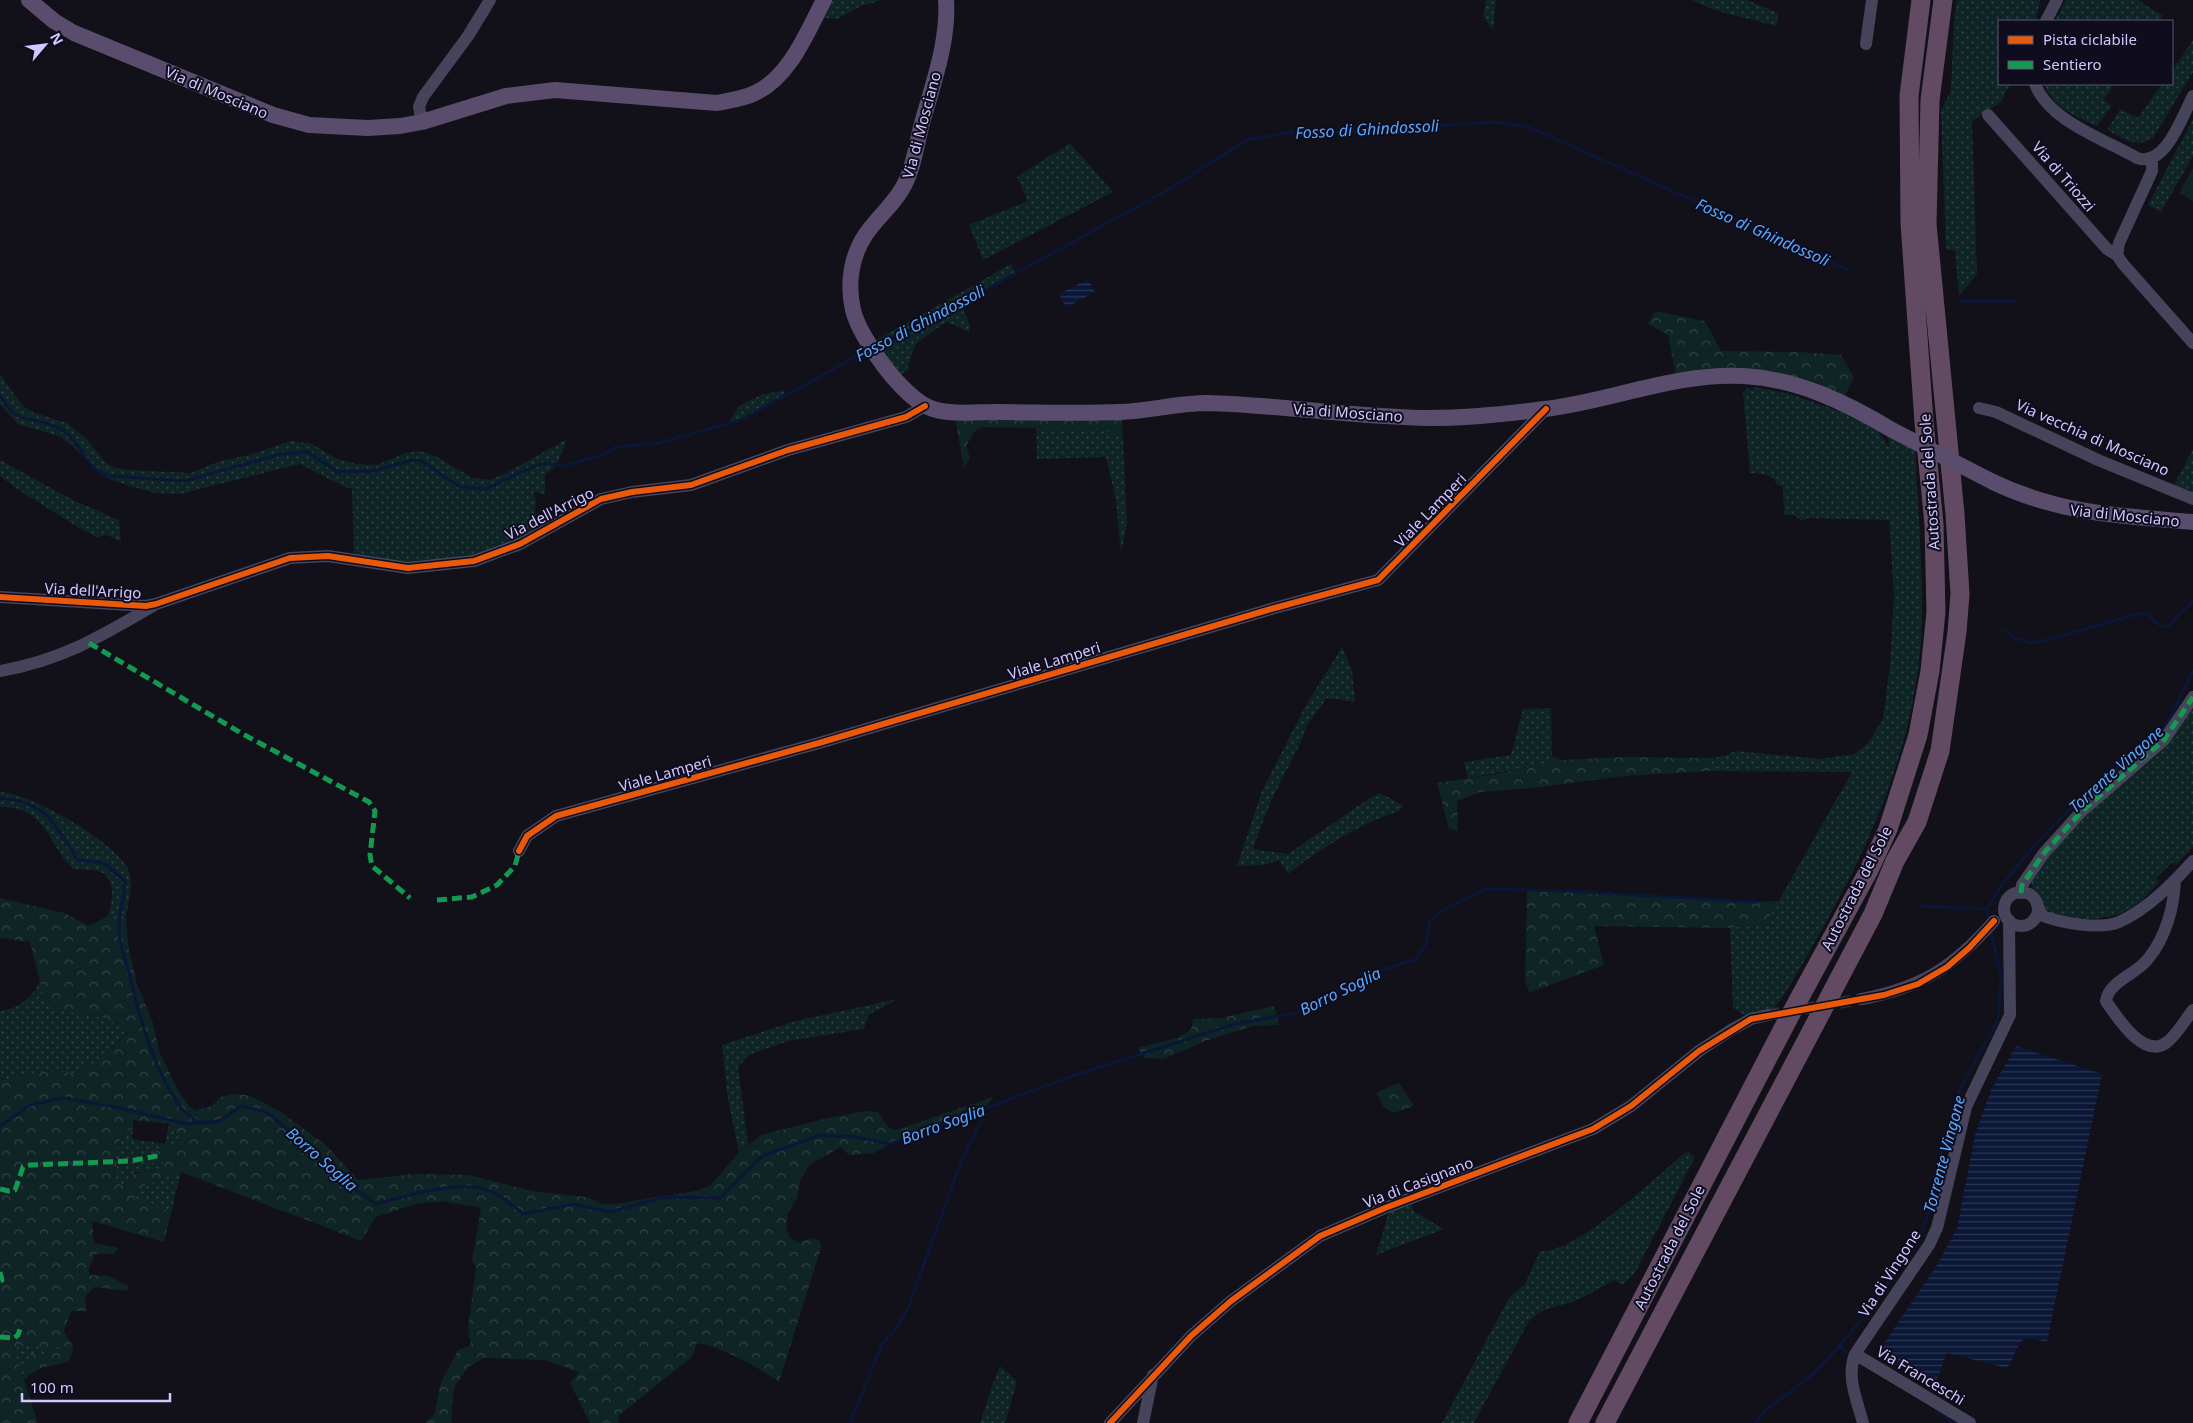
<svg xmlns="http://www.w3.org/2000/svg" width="2193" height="1423" font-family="'Noto Sans',sans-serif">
<defs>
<pattern id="grass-dots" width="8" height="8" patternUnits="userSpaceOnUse" patternTransform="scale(1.25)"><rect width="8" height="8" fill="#0f2425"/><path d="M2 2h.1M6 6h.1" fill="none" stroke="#314246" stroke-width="1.8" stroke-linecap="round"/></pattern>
<pattern id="forest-crowns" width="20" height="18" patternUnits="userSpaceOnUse" patternTransform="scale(1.25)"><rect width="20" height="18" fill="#0f2425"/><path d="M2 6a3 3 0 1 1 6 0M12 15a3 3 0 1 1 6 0" fill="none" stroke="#314246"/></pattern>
<pattern id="water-rules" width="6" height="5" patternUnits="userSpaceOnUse" patternTransform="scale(1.25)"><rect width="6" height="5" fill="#0a1736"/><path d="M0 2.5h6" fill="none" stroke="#2d3754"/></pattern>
</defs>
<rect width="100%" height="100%" fill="#121019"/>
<path fill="url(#grass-dots)" d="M824,0H882L861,6L837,19L815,17Z
M1486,0H1496L1493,30L1483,17Z
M1692,0H1747L1778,13L1777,26C1748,18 1719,14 1692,0Z
M1957,0H2040L2036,21H1999V84H2010L2001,102L1972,121L1977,274L1959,296L1955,251L1946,249L1941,111L1951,90L1954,18Z
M2066,0H2138L2163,16L2160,21H2055Z
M2193,40V72L2153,138C2136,149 2124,139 2107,130L2120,109L2138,118L2162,84H2172V71Z
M2044,84H2114L2104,100L2112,106L2097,126C2075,116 2053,108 2044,84Z
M2193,119V156L2161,212L2148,205Z
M1070,143L1113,192L983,260L969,225L1028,201L1017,177Z
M1011,264L1016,273L961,303L970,326L969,332L947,322L943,324L917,343L913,350L907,371L895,377L869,344Z
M0,374L22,405L32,412L67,423L87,439L106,463L115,468L129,470L191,473L220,461L249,455L291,441L312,444L335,458L357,464L377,465L405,453L420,451L437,457L473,478L490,480L508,472L567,439L557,465L545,475V494L533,492L536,500L535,512L543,531L474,561L408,568L354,560L352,488L344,487L300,464L180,494L155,493L114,481L100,473L70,444L58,436L18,424L0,404Z
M1754,387L1790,394L1847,414L1877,429L1889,448L1888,427L1915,442C1917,501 1923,561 1922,620C1920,732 1871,847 1814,943C1806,958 1779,1009 1766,1015C1762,1017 1756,1018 1751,1019L1733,1008L1730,928L1766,923L1852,772L1710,771L1712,758L1724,756L1735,751L1820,759L1854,754L1867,744L1883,719L1890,665L1894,595L1889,520L1807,518L1802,521L1794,515H1784L1783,486H1778C1772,473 1763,474 1750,473L1743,393L1747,388L1753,390Z
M783,391L786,395L741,420L729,422L739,406L763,394Z
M1036,427L1088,429L1095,427L1123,437L1127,522L1121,554L1116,501L1106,457L1037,459Z
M2193,449V494L2174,485Z
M0,460L73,500L119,520L121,542L107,535L97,537L81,529L20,491L0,476Z
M1342,647L1352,670L1355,702L1327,698L1307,725L1298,748L1270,803L1253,849L1288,854L1371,797L1380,793L1404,806L1399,811C1357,825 1323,847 1288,874L1279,860L1264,865L1237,866L1262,791L1306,705Z
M2193,706V847L2176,865L2173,862L2156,878L2159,882C2151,891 2142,902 2131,908C2107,923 2073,920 2047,914L2039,897L2032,890L2031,878L2076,825L2113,790L2156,756Z
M1551,708L1552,756L1560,760L1542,765L1468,778L1464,762L1511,755L1523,709Z
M0,792C29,792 124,846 130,874C133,888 128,903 126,916H108C112,903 117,880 101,872C93,869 81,870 73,869C48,845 46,805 0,807Z
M40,982L44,998L105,1018L129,1031L96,1062L77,1073L41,1072L3,1080L0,1079V1011C20,1008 30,999 40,982Z
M898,999L868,1015L864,1029L788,1041L749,1055L738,1067L748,1144L739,1152L728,1099L722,1045L795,1021Z
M169,1124L179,1137L175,1144L148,1154V1163L164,1162L160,1169L133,1173L128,1183L121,1185L113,1179L118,1162L115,1161C117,1148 119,1134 133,1128L132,1139L165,1144Z
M1687,1151L1695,1157L1635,1273L1622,1285L1614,1280C1600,1288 1587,1296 1572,1302C1556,1307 1542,1308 1529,1321L1474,1423H1442L1509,1298L1525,1284L1540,1251C1575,1255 1658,1175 1687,1151Z
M181,1172L172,1209L162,1210L148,1201L135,1204L134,1196L143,1186Z
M1411,1198L1413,1211L1444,1229L1376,1255L1391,1205Z
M33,1344L50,1348L61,1346L62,1350L61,1353L48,1351L44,1356L29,1359L26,1374L28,1376L24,1380L13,1348Z
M1000,1366L1017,1381L1005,1423H980L994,1380Z"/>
<path fill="url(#forest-crowns)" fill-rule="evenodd" d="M1655,311L1705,321L1721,351L1799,352L1841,355L1854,377L1845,396C1781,368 1745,362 1676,376L1668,335L1648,324Z
M954,412H1121L1123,437L1095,427L1088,429L982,427L974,432L966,446L970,458L964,468Z
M1627,757L1712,758L1710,771L1625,776L1531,788L1480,792L1457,801L1458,831L1449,829L1437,783L1497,774L1560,760Z
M1527,890L1756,902L1779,901L1766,923L1730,928L1594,926L1604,965L1529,993L1525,979Z
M0,898L64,913L89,926L108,916H126L128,946L137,984L153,1023L159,1051L179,1092L190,1107L196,1110L205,1108L212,1106L220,1097L232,1094L246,1095L259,1100L281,1112L327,1146L358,1180L415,1174L469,1175L532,1191L586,1197L603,1204H615L695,1191L710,1186L739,1152L761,1135L828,1118L865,1111L878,1112L889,1128L896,1130L993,1097L984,1109L890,1144L874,1153L849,1155L840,1147L810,1165L801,1178L797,1198L788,1213L786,1228L790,1238L799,1243L811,1238L820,1241L821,1248L779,1382C758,1367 722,1347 697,1343L692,1357L618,1416L619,1423H590L570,1383L579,1372L544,1360L484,1358L468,1367L456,1384L453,1395L451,1423H425L434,1415L441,1382L458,1350L471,1345L468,1327L476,1269L472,1260L481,1208L442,1201L416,1204L376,1217L361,1241L181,1172L143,1186L134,1196L136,1203L148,1201L162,1210L172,1209L164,1242L92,1221L94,1243L118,1248L114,1254H95L89,1268V1275L108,1276L129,1286L126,1291L94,1287L85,1297L87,1311H71L64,1331C70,1345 78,1343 68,1362L41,1368L28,1376L25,1369L30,1354L35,1352L44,1356L48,1351L61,1353V1347L41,1349L32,1344L14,1348L38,1423H0V1079L3,1080L41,1072L78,1073L99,1059L129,1032L104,1018L59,1010L44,998L30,942L0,938ZM133,1120L169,1124L179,1137L175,1144L148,1154L146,1158L148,1163L163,1162L160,1169L133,1174L128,1183L121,1185L113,1178L118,1161H115C117,1147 119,1134 133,1128Z
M1274,1006L1279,1025L1253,1026L1205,1041L1164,1059L1144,1058L1138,1048L1177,1038L1191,1030L1193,1019L1220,1018Z
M1399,1083L1414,1106L1393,1113L1384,1107L1376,1093Z"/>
<path fill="#0f2425" d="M2193,168V201L2179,193Z"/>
<path fill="url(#water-rules)" d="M1088,279L1095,292L1066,308L1059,294Z
M2016,1046L2102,1074L2047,1342L2035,1339H2024C2014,1348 2015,1359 2007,1368L1947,1353L1937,1379L1929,1381L1887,1355L1883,1345L1937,1265L1957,1228L1975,1135L1991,1090Z"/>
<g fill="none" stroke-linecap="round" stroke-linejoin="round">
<path stroke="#0a1736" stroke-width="3" d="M1960,301H2017
M876,346L925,323L1166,191L1247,140L1302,130L1342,132L1496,122L1529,127L1849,270
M0,396C4,401 9,410 15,414C31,423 51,420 66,433C84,448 86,470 110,476L184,481L281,454L308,452L337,472L373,471L413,460L421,461L460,487L485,489L537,465L547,463L563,466L603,455L615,447L659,443L741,420L868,350
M2004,630L2015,638L2031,643L2051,639L2141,613L2148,614L2160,626L2167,627L2193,601
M0,798C49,802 54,825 78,860L103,863L124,880C126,897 118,912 119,929C119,948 127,963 131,981C141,1023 155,1072 181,1108C185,1113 193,1118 198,1122
M1920,906L1987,909
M1989,921L1987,909L2001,886L2035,845L2083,795L2165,728L2193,671
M0,1126L30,1105L63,1098L115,1107L187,1124L220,1121L241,1106L266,1112L307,1145L345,1182L376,1204C407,1196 461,1178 492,1192C503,1197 514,1207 524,1214L574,1204L610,1212L665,1197L720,1198L762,1156L820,1135L857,1137L890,1144L1072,1076L1235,1024L1296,1013L1364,976L1416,959L1426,945L1429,921L1448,907L1486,889L1567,891L1756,902
M1840,1346L1846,1352
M1938,1410L1953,1423
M850,1423L882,1344L897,1328L908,1308L962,1159L980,1123L984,1109
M1756,1423L1767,1409L1811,1376L1840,1346L1881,1294L1919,1240L1928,1214L1956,1097L1998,1020L2001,974L1990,930"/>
<path stroke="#2e2c3c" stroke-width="12" stroke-dasharray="12 6" stroke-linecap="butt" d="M1768,1015L1862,999"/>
<path stroke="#46445a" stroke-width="12" d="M2046,21L2057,0
M1866,44L1872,0
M2035,84C2049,121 2104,139 2137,158C2165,168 2182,117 2193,96
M1988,115L2107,249L2117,255
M422,122L419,107L423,97L468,36L490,0
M2152,160V171L2119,243L2117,255L2123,264L2193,343
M1979,408L1996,412L2098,460L2193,499
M0,597L146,606L156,604L290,558L328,556L408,568L474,561L520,544L601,499L632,492L691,485L788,450L906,417L925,406
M0,671C62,660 100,637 153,606
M519,851L527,836L556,816L819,743L1271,609L1378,580L1546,409
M2175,880C2174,907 2166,937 2148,959C2137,974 2109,981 2106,1001C2117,1017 2143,1059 2166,1043C2176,1036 2185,1020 2193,1010
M2004 909a17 17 0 1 1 34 0a17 17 0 1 1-34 0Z
M2021,893L2022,885L2044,853L2081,812L2164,740L2193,697
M2037,905L2043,916C2061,923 2101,930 2119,922C2148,909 2172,884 2193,861
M1862,999C1923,987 1953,967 1994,921
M1855,1354L1970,1423
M1110,1423L1191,1336L1231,1301L1320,1236L1385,1208L1593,1129L1631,1106L1699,1051L1731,1030L1751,1019L1768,1015
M1143,1423L1153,1375
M1863,1423C1857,1400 1846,1377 1855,1354L1929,1245L1937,1228L1966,1107L2010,1015L2009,920"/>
<path stroke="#5a4c6c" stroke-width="16" d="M29,0L54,21L74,33L273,115L309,125L368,128L400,126L422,122L506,96L555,90L717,103C730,100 743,99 755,93C790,77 807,32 824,0
M946,0C949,42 932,86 921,127C916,147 913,171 902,189C892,206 877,218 866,234C851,256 847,284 853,310C860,339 904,400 933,409C953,415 977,412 997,412C1038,412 1080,414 1120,412C1149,411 1178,403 1207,403C1281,405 1355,417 1430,418C1468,418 1507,414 1545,409C1611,401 1677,372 1744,376C1798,379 1847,403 1892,430
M1993,482C2060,514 2121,516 2193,522"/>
<path stroke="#624b62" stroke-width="19" d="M1578,1423L1787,1021L1869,870L1888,829L1918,735L1930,671L1936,612L1934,524L1924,422L1910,223L1909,96L1921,0
M1605,1423L1873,914L1895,861L1917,822L1940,751L1957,632L1960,594L1955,514L1927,224L1930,100L1943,0"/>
<path stroke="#5a4c6c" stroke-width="16" d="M1892,430L1993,482"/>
<path stroke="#139951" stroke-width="5" stroke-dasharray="10 5" stroke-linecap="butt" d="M89,643L241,733L369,802L375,811L370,855L372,866L410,898
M2021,893L2022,885L2044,853L2081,812L2164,740L2193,697
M437,900L472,897L497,885L515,866L519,851
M0,1189L9,1191L15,1190L23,1167L30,1165L130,1161L162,1155
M0,1272L2,1280L0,1281
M0,1337L14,1338L18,1335L20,1329"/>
<g stroke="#0f0c1d" stroke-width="9">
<path id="cycleway" d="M0,597L146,606L156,604L290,558L328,556L408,568L474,561L520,544L601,499L632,492L691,485L788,450L906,417L925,406
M519,851L527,836L556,816L819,743L1271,609L1378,580L1546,409
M1110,1423L1191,1336L1231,1301L1320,1236L1385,1208L1593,1129L1631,1106L1699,1051L1751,1019L1884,995L1918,984L1947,967L1969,948L1994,921"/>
</g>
<use href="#cycleway" stroke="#e8590c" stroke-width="6"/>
</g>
<g text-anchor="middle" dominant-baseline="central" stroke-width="4" stroke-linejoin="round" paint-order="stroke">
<g font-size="15" fill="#d0c8ff" stroke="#0f0c1d">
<text transform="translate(217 92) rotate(23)">Via di Mosciano</text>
<text transform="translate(921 125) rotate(-75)">Via di Mosciano</text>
<text transform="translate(2064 176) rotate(49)">Via di Triozzi</text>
<text transform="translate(1348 412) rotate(4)">Via di Mosciano</text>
<text transform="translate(2093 437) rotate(24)">Via vecchia di Mosciano</text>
<text transform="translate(1929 482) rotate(-94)">Autostrada del Sole</text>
<text transform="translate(1430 510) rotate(-46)">Viale Lamperi</text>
<text transform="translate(549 513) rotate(-27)">Via dell'Arrigo</text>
<text transform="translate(2125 515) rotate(6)">Via di Mosciano</text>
<text transform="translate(93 590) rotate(3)">Via dell'Arrigo</text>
<text transform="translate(1054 660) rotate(-17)">Viale Lamperi</text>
<text transform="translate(665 773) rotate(-16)">Viale Lamperi</text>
<text transform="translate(1856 888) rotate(-63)">Autostrada del Sole</text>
<text transform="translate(1418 1182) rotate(-21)">Via di Casignano</text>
<text transform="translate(1669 1247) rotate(-63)">Autostrada del Sole</text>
<text transform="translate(1889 1273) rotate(-57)">Via di Vingone</text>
<text transform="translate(1921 1375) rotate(31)">Via Franceschi</text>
</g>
<g font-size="16" font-style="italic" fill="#56aaff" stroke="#0f0c1d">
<text transform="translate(1367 129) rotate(-3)">Fosso di Ghindossoli</text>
<text transform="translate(1763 232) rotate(24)">Fosso di Ghindossoli</text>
<text transform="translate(920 323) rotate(-28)">Fosso di Ghindossoli</text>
<text transform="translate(2116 769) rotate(-42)">Torrente Vingone</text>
<text transform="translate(1340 991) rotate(-26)">Borro Soglia</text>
<text transform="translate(943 1124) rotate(-20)">Borro Soglia</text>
<text transform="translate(1944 1154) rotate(-75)">Torrente Vingone</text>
<text transform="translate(322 1159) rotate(41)">Borro Soglia</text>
</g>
</g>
<rect x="1998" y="20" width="175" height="65" fill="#0f0c1d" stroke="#5c5777"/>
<rect x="2008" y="36" width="25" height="8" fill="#e8590c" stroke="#5c5777"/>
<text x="2043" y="45" font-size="15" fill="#d0c8ff">Pista ciclabile</text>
<rect x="2008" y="61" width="25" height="8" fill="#139951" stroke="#5c5777"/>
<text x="2043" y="70" font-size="15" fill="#d0c8ff">Sentiero</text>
<g transform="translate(45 45) rotate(62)" stroke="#0f0c1d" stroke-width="4" paint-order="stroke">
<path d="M0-4L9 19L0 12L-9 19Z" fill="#d0c8ff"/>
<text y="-8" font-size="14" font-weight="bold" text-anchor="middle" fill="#d0c8ff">N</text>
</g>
<path d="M22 1393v8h148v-8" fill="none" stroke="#d0c8ff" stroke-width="2.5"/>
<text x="30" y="1393" font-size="15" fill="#d0c8ff" stroke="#0f0c1d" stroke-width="4" paint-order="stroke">100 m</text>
</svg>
